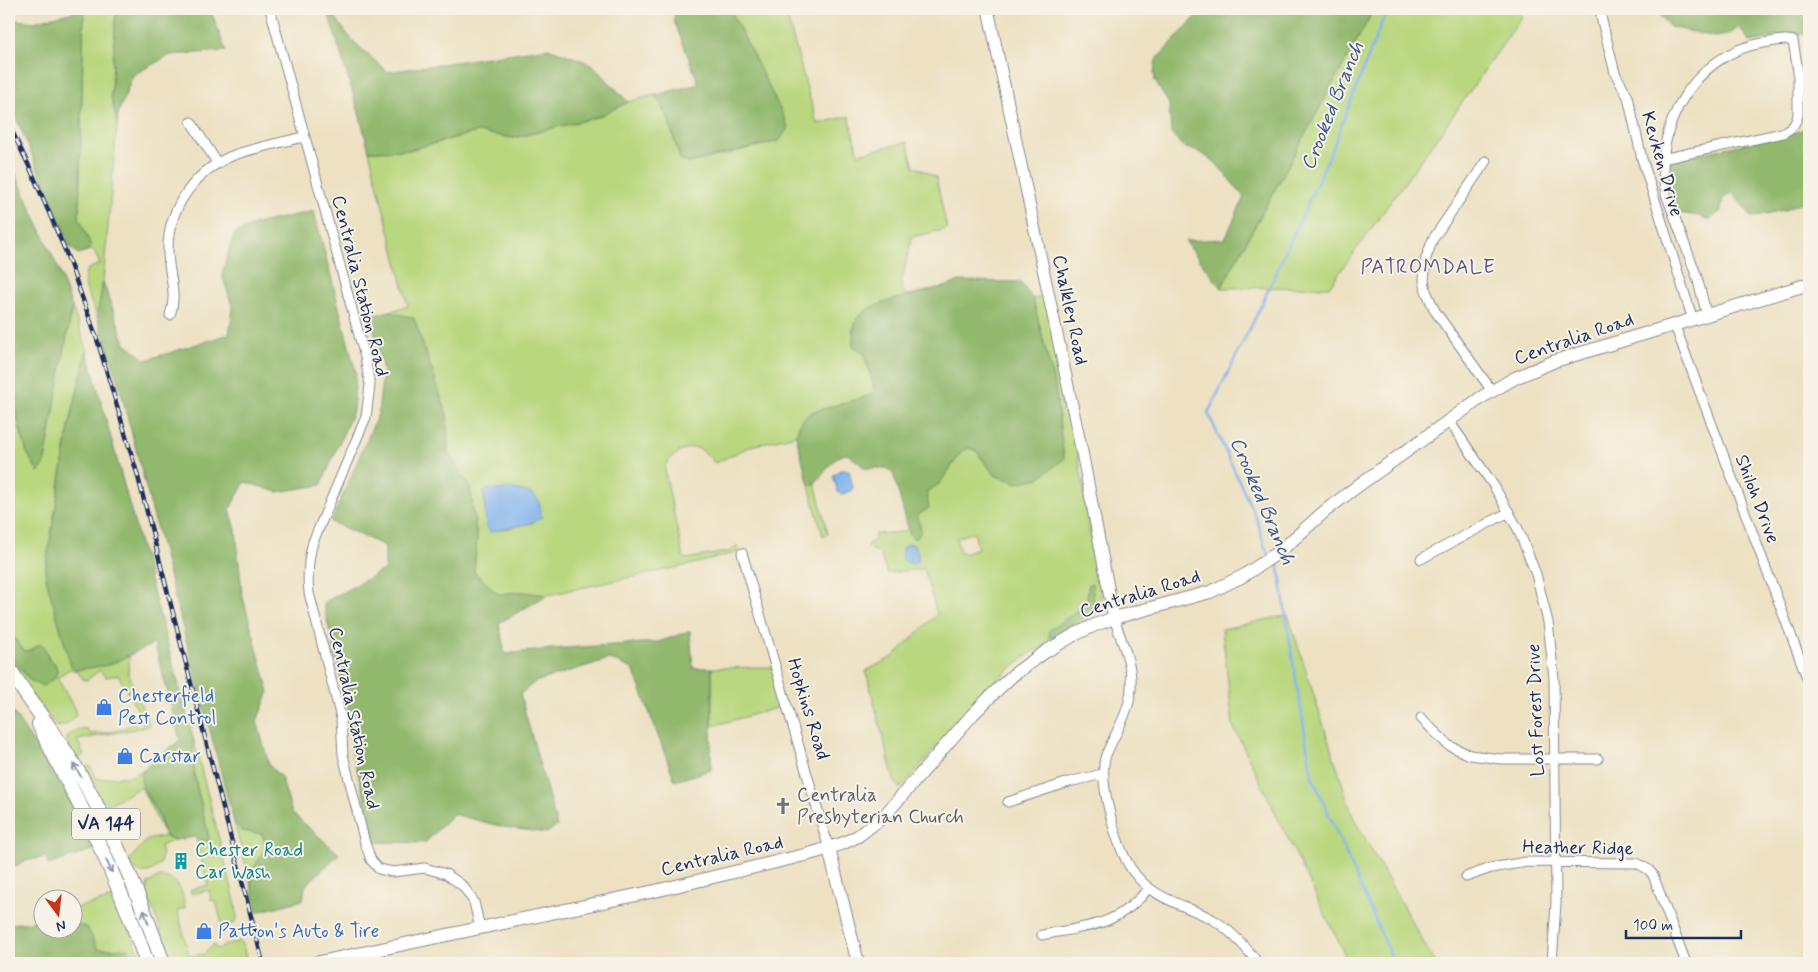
<svg xmlns="http://www.w3.org/2000/svg" width="1818" height="972" font-family="Mynerve,sans-serif">
<rect width="100%" height="100%" fill="#f7f3e8"/>
<filter id="ink" filterUnits="userSpaceOnUse"><feTurbulence type="fractalNoise" baseFrequency=".02" numOctaves="2"/><feDisplacementMap in="SourceGraphic" scale="10" xChannelSelector="R" yChannelSelector="G"/><feConvolveMatrix kernelMatrix="1 2 1 2 8 2 1 2 1" color-interpolation-filters="sRGB"/></filter>
<filter id="wash" filterUnits="userSpaceOnUse"><feTurbulence type="fractalNoise" baseFrequency=".0096" numOctaves="4" result="noise"/><feDisplacementMap in="SourceGraphic" scale="20" xChannelSelector="R" yChannelSelector="G"/><feGaussianBlur stdDeviation="1.12" result="paint"/><feColorMatrix in="noise" values="0 0 0 0 0 0 0 0 0 0 0 0 0 0 0 0 0 1.4 0 .05"/><feComposite in="paint" operator="in"/></filter>
<g filter="url(#wash)">
<rect width="100%" height="100%" fill="#ede1c2"/>
<path fill="#b9d77e" stroke="#6a836e" fill-rule="evenodd" d="M84,9H116L111,97L118,114L103,282L97,316C93,306 78,278 88,269C91,267 96,266 100,264L93,250L87,251L91,246L79,218Z
M730,9H785L817,124L849,116L858,154L907,142L914,166L936,177L947,229L912,237L901,284L903,292L910,296L871,307L859,316L852,331L864,354L875,390L872,395L812,412L801,421L796,435L751,446L715,463C710,458 704,450 697,448C688,445 671,456 666,464C665,466 665,469 665,472L683,557L686,559L731,551L737,545L739,552L693,564L548,595L522,592L498,594L474,572L477,538L470,487L448,453L447,414L393,313L390,311L408,306L369,151L409,150L477,132L514,138L597,117L628,102L655,95L668,118L680,159L688,163L779,141Z
M1374,9H1522L1521,18L1447,124L1329,287L1221,288Z
M1046,296C1058,357 1071,417 1082,478C1086,503 1089,528 1093,553C1095,566 1105,597 1100,609C1097,618 1040,647 1028,655C976,692 942,743 900,789L894,780L866,671L894,656L937,614L924,569L887,573L880,554L867,546L870,542H873L875,539V534L903,532L908,529L910,535L921,531L917,515L926,492L939,484L961,453L968,448L975,450L996,476L1064,459L1055,387L1033,299ZM974,532L978,548L969,551L967,554L960,551L956,538Z
M72,307L87,350L69,427L45,571L48,586L108,665L129,656L128,673L149,724L147,727L77,740L84,755L75,760L68,746L67,738C71,732 79,727 87,729L90,734C104,733 122,732 133,723L138,726L145,723L118,675L105,677L100,670L87,680H84L77,671L70,669L59,676L58,679L75,710L76,715C71,723 65,727 56,726L31,694L9,660V655L31,681L49,660L47,652L40,644L31,650L24,651L9,631V388L27,453L39,471L44,466Z
M815,483L828,534L823,536L809,486Z
M1288,615L1353,817L1435,963H1349L1233,726L1222,629Z
M772,667L784,706L712,726V668Z
M193,737L236,905L237,918L235,923L228,925L227,931L224,932L216,901L211,900L209,890L192,894L190,892L191,890L208,885L196,839L208,841L209,838L194,774Z
M90,766L97,779L132,776L143,770C136,791 161,809 162,830L141,787L103,807L83,769Z
M234,822L242,831L262,834L267,847L254,868L251,885Z
M165,836L175,840L160,846L162,855L160,864C148,876 136,876 129,860L147,840Z
M160,877C179,877 183,892 185,908L178,911L189,956L204,954L214,944L216,949L224,947L223,945L240,941L244,949L247,963H168L160,927L146,892L148,883Z
M117,897L143,963H135L129,949H98L87,928L73,924L72,909Z"/>
<path fill="#92b86d" stroke="#567466" d="M84,9L79,217L91,246L87,251L78,254L71,248L18,122L9,105V19L34,22Z
M116,9H210L226,51L170,55L133,75L118,114L117,123L111,97Z
M327,9H329L351,39L387,72L548,48L592,64L628,102L597,117L514,138L477,132L409,150L369,151L359,113Z
M675,9H730L785,119L788,128L779,141L688,163L680,159L668,118L655,95L699,84L674,21Z
M1203,9H1374L1221,288L1185,241L1225,239L1244,197L1215,162L1199,152L1186,148L1171,134L1169,104L1155,81L1154,72L1156,60Z
M1654,9H1809V34H1793L1750,42L1739,27L1729,35L1715,37L1670,27Z
M1809,127V198L1788,209L1752,217L1732,192L1723,198L1721,211L1709,220L1699,216L1678,213L1667,182V161L1793,133Z
M9,159L58,268L72,307L44,466L38,472L27,453L9,388Z
M314,211L356,373L353,411L321,485L278,492L245,482L230,509L236,530L242,594L269,692L257,721L269,765L281,777L292,813L339,854L305,886L303,900L257,912L251,885L254,868L267,847L262,834L242,831L234,822L118,381L97,316L103,282L125,343L146,360L229,334L233,309L222,274L234,234L255,224Z
M959,281L1020,282L1033,299L1055,387L1064,459L1039,478L1017,483L996,476L975,450L968,448L961,453L939,484L926,492L929,508L918,515L921,531L917,538L914,539L910,535L893,473L887,468H865L848,454C829,455 825,480 809,486L796,435L801,421L812,412L871,395L875,390L864,354L853,346C853,336 852,325 859,316C871,302 928,291 948,286Z
M390,311L394,313L414,318L447,414L448,453L470,487L477,538L474,572L498,594L522,592L548,595L499,623L505,654L551,649L658,642L690,631L693,668H712L711,770L675,781L633,669L609,659L535,682L520,694L557,826L547,833L503,827L453,814L425,843L376,842L352,751L350,717L323,603L385,569V546L331,522L378,414L383,371L371,315Z
M87,350L193,737L194,774L209,838L208,841L196,839L195,837L175,840L165,836C161,830 163,823 159,817C155,808 141,788 141,778C141,765 170,749 180,740L155,645L153,644L108,665L77,670L71,666L48,586L45,571L69,427Z
M1092,583L1095,610L1049,638V631L1086,604L1089,584Z
M9,631L24,651L31,650L40,644L44,646L49,660L55,663L57,671L55,678L43,686L31,681L9,655Z
M9,706L80,814L95,849L48,865L46,857L24,861L9,870Z
M42,921V930H72L73,924L87,927L98,949H129L135,963H9V924Z"/>
<path fill="#81b3ed" stroke="#4e71a6" d="M843,469L849,470L853,487L851,491L842,494L838,492L833,476L837,472Z
M510,488C530,493 542,492 541,518L532,523L490,532L486,527L484,492L488,489L498,490Z
M911,544C919,547 918,553 918,561C913,566 908,563 902,559V548L906,545Z"/>
<g fill="none" stroke-linecap="round" stroke-linejoin="round">
<path stroke="#81b3ed" stroke-width="2.5" d="M1269,554L1265,548L1257,520L1208,413L1260,308L1331,152L1387,9
M1274,560L1279,567L1292,656L1312,776L1391,956L1397,963"/>
</g>
</g>
<g filter="url(#ink)">
<g fill="none" stroke-linecap="round" stroke-linejoin="round">
<g stroke="#848890" stroke-width="11">
<path id="minor" d="M270,9L365,357L370,385L366,417L313,542C308,560 307,575 309,593L341,718L343,755L365,843L371,860L379,869L393,872L425,868L446,874L463,886L474,902L480,928
M1601,17L1615,73L1628,97L1642,159L1693,320
M191,122L218,164
M1662,159L1783,133C1792,129 1796,124 1798,115V71L1793,41C1785,38 1772,42 1763,43C1695,53 1651,129 1666,194L1697,277L1707,316
M1486,161L1433,239L1426,258L1424,280L1426,291L1435,311L1492,391
M170,315C178,292 168,274 168,251C167,208 197,168 237,154C259,147 282,142 304,137
M1675,326L1809,683
M1449,421L1494,486L1518,529L1536,574L1548,622L1554,678L1556,903L1552,963
M742,553L829,849
M1421,559L1509,512
M1114,618C1121,640 1133,665 1131,688C1130,712 1115,733 1106,755C1097,781 1117,848 1132,870C1152,899 1183,904 1212,919C1231,930 1245,946 1258,963
M1421,718L1448,745L1470,755L1501,759H1598
M1008,802L1069,782L1103,774
M1466,877L1491,868L1526,862L1637,863L1649,870L1653,875L1686,963
M1042,935C1088,926 1117,927 1149,888"/>
</g>
<g stroke="#848890" stroke-width="13">
<path id="tertiary" d="M988,9L1083,457L1114,618"/>
</g>
<g stroke="#848890" stroke-width="14">
<path id="secondary" d="M829,849L858,963
M315,963L655,891L813,853L844,843L858,836L884,816L973,714L995,692L1013,675L1045,652L1074,635L1095,625L1114,618L1210,592L1243,576L1279,552L1325,511L1359,485L1482,397L1515,378L1555,361L1809,284"/>
</g>
<g stroke="#848890" stroke-width="16">
<path id="primary" d="M9,668C33,707 62,742 84,782C117,840 141,901 163,963
M39,724C54,757 72,789 88,821C111,867 130,915 147,963"/>
</g>
<use href="#minor" stroke="#fff" stroke-width="9"/>
<use href="#tertiary" stroke="#fff" stroke-width="11"/>
<use href="#secondary" stroke="#fff" stroke-width="12"/>
<use href="#primary" stroke="#fff" stroke-width="14"/>
<g stroke="#1b2f5e" stroke-width="4.5">
<path id="rail" d="M9,125L30,168L65,250L97,339L137,473L263,963"/>
</g>
<use href="#rail" stroke="#f7f3e8" stroke-width="2.5" stroke-dasharray="8" stroke-linecap="butt"/>
</g>
<defs><path id="oneway-shaft" d="M-6 0H5M1.5-3L5.5 0L1.5 3" fill="none" stroke-width="1.6" stroke-linecap="round" stroke-linejoin="round" transform="scale(1.25)"/></defs>
<g stroke="#8d97ae">
<use href="#oneway-shaft" transform="translate(77 770) rotate(-121)"/>
<use href="#oneway-shaft" transform="translate(109 866) rotate(65)"/>
<use href="#oneway-shaft" transform="translate(146 917) rotate(-110)"/>
</g>
</g>
<defs>
<g id="shop-bare" transform="scale(1.35)"><path d="M-5-2.5h2.3a2.7 3.5 0 0 1 5.4 0H5L5.5 6h-11ZM-1.5-2.5h3a1.5 2.3 0 0 0-3 0Z" fill="#3f7fe0" stroke="#f7f3e8" stroke-width="2.5" paint-order="stroke"/></g>
<g id="church-bare" transform="scale(1.35)"><path d="M-1.2-6h2.4v3.5h3.3v2.4h-3.3V6h-2.4V-.1h-3.3v-2.4h3.3Z" fill="#6b7280" stroke="#f7f3e8" stroke-width="2.5" paint-order="stroke"/></g>
<g id="building-bare" transform="scale(1.35)"><path d="M-4-6H4V6H1V3H-1V6H-4ZM-2.5-4.3h1.7v1.8h-1.7ZM.8-4.3h1.7v1.8H.8ZM-2.5-1h1.7V.8h-1.7ZM.8-1h1.7V.8H.8Z" fill="#0f9aa8" stroke="#f7f3e8" stroke-width="2.5" paint-order="stroke"/></g>
</defs>
<g fill-rule="evenodd">
<use href="#shop-bare" x="104" y="707"/>
<use href="#shop-bare" x="125" y="756"/>
<use href="#church-bare" x="783" y="806"/>
<use href="#building-bare" x="181" y="861"/>
<use href="#shop-bare" x="204" y="931"/>
</g>
<g text-anchor="middle" dominant-baseline="central" stroke-width="4" stroke-linejoin="round" paint-order="stroke">
<rect fill="#f7f3e8" stroke="#5d6a87" stroke-width="1" x="72" y="808.5" width="68" height="31" rx="4"/>
<g font-size="18" font-weight="bold" fill="#1b2f5e">
<text x="106" y="824">VA 144</text>
</g>
<g font-size="19" fill="#1b2f5e" stroke="#f7f3e8">
<text transform="translate(1662 164) rotate(74)">Kevken Drive</text>
<text transform="translate(360 286) rotate(76)">Centralia Station Road</text>
<text transform="translate(1070 310) rotate(78)">Chalkley Road</text>
<text transform="translate(1574 339) rotate(-19)">Centralia Road</text>
<text transform="translate(1757 499) rotate(69)">Shiloh Drive</text>
<text transform="translate(1140 594) rotate(-17)">Centralia Road</text>
<text transform="translate(808 709) rotate(73)">Hopkins Road</text>
<text transform="translate(1536 710) rotate(-92)">Lost Forest Drive</text>
<text transform="translate(354 718) rotate(78)">Centralia Station Road</text>
<text transform="translate(1578 848) rotate(1)">Heather Ridge</text>
<text transform="translate(722 856) rotate(-13)">Centralia Road</text>
</g>
<g font-size="19" fill="#366cbe" stroke="#f7f3e8" text-anchor="start">
<text x="118" y="696">Chesterfield<tspan x="118" dy="22">Pest Control</tspan></text>
<text x="139" y="756">Carstar</text>
<text x="218" y="931">Patton's Auto &amp; Tire</text>
</g>
<g font-size="19" fill="#5b616d" stroke="#f7f3e8" text-anchor="start">
<text x="797" y="795">Centralia<tspan x="797" dy="22">Presbyterian Church</tspan></text>
</g>
<g font-size="19" fill="#0d838f" stroke="#f7f3e8" text-anchor="start">
<text x="195" y="850">Chester Road<tspan x="195" dy="22">Car Wash</tspan></text>
</g>
<g font-size="20" font-style="italic" fill="#3a5789" stroke="#f7f3e8">
<text transform="translate(1333 106) rotate(-68)">Crooked Branch</text>
<text transform="translate(1262 501) rotate(67)">Crooked Branch</text>
</g>
<g font-size="20" letter-spacing="1" fill="#585285" stroke="#f7f3e8">
<text x="1428" y="267">PATROMDALE</text>
</g>
</g>
<rect width="1818" height="972" fill="none" stroke="#f7f3e8" stroke-width="30"/>
<g transform="translate(58 914) rotate(165)"><circle r="24" fill="#f7f3e8" stroke="#9fa5b1"/>
<path d="M0-4L9 19L0 12L-9 19Z" fill="#c8321e"/>
<text y="-8" font-size="14" font-weight="bold" text-anchor="middle" fill="#1b2f5e">N</text>
</g>
<path d="M1626 930v8h115v-8" fill="none" stroke="#1b2f5e" stroke-width="2.5"/>
<text x="1633" y="930" font-size="15" fill="#1b2f5e" stroke="#f7f3e8" stroke-width="4" paint-order="stroke">100 m</text>
</svg>
